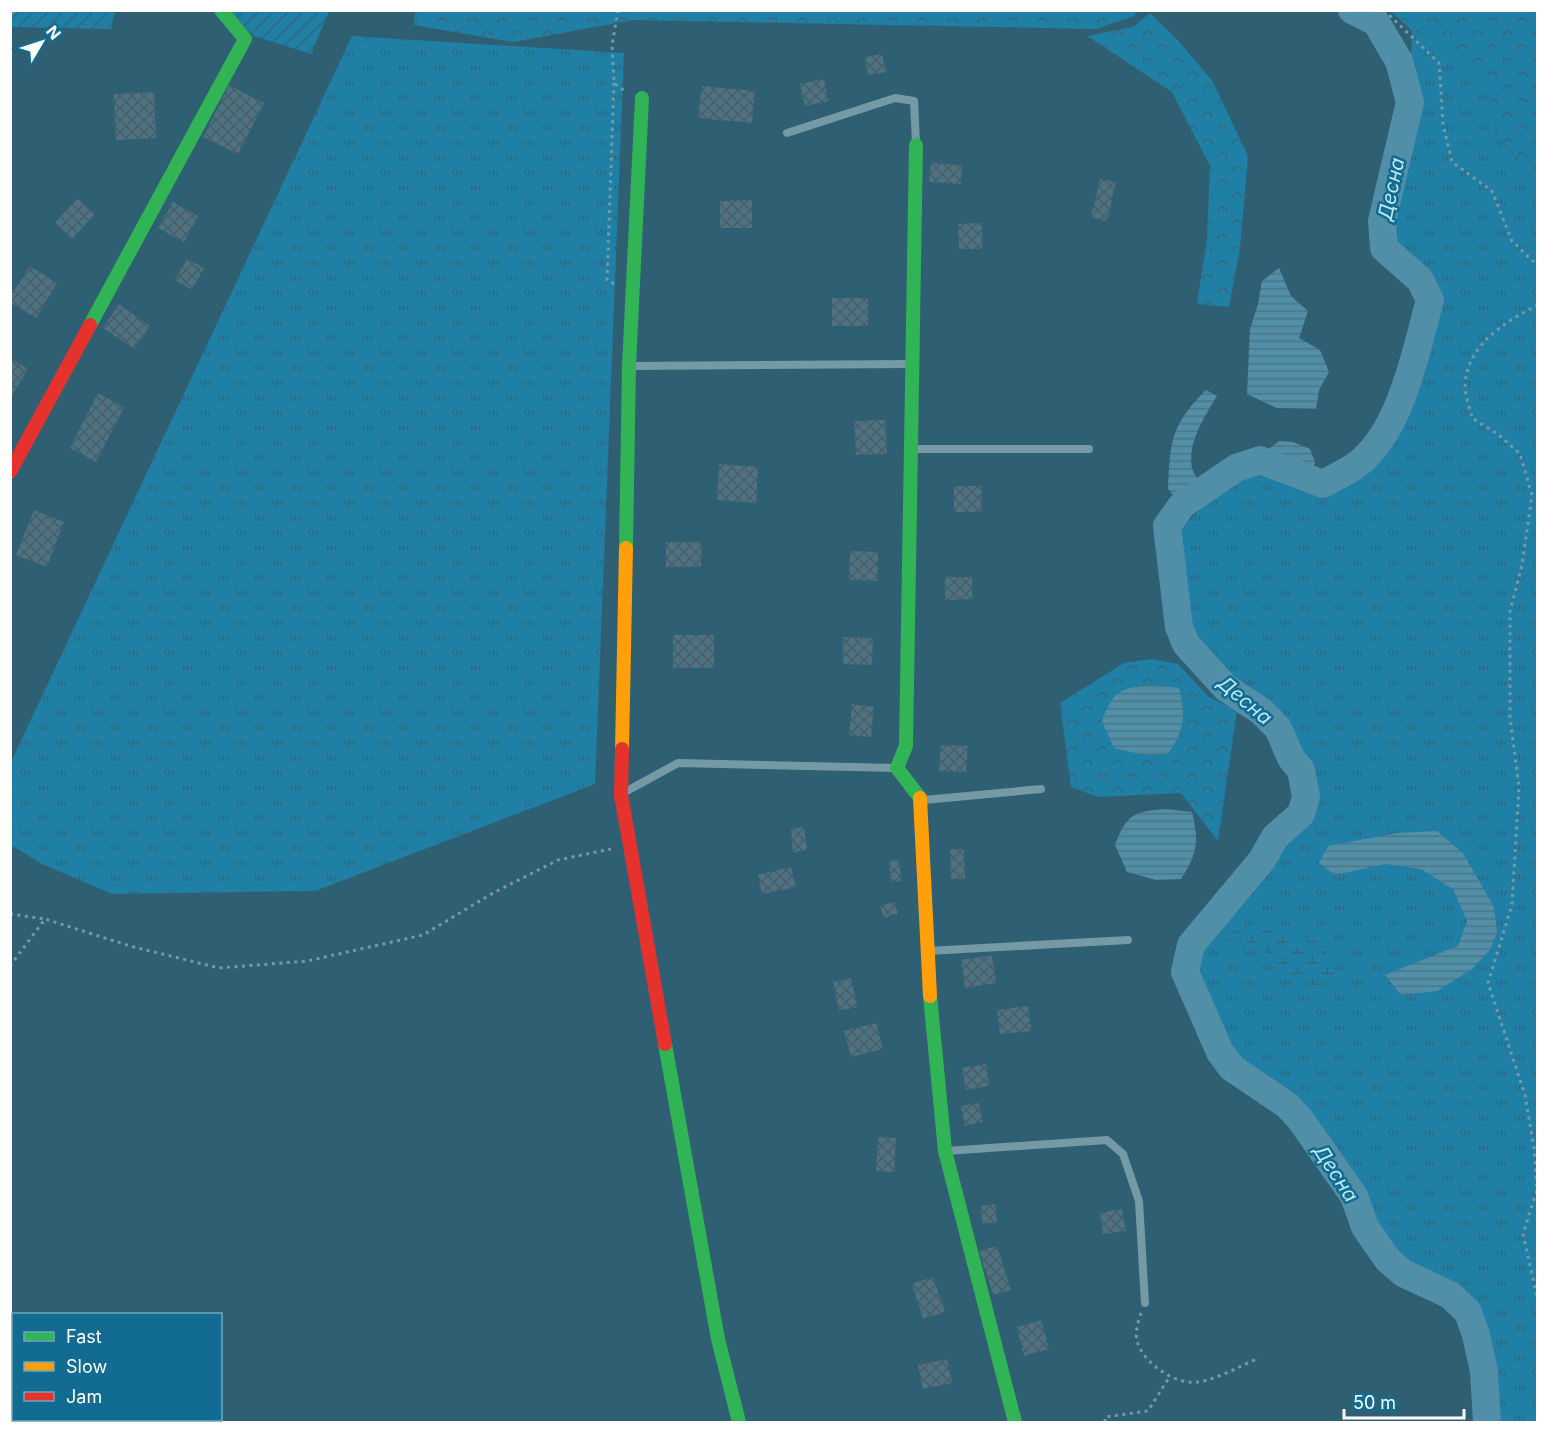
<svg xmlns="http://www.w3.org/2000/svg" width="1548" height="1433" font-family="Inter,sans-serif">
<defs>
<pattern id="grass-tufts" width="24" height="20" patternUnits="userSpaceOnUse" patternTransform="scale(1.5)"><rect width="24" height="20" fill="#1f7fa4"/><path d="M3 7l-1-3M5 7V3M7 7l1-3M15 17l-1-3M17 17v-4M19 17l1-3" fill="none" stroke="#33687c"/></pattern>
<pattern id="forest-crowns" width="20" height="18" patternUnits="userSpaceOnUse" patternTransform="scale(1.5)"><rect width="20" height="18" fill="#1f7fa4"/><path d="M2 6a3 3 0 1 1 6 0M12 15a3 3 0 1 1 6 0" fill="none" stroke="#33687c"/></pattern>
<pattern id="wetland-marsh" width="20" height="14" patternUnits="userSpaceOnUse" patternTransform="scale(1.5)"><rect width="20" height="14" fill="#1f7fa4"/><path d="M1 5h8M5 5V1M11 12h8M15 12V8" fill="none" stroke="#33687c"/></pattern>
<pattern id="garden-furrows" width="10" height="10" patternUnits="userSpaceOnUse" patternTransform="scale(1.5)"><rect width="10" height="10" fill="#1f7fa4"/><path d="M-1 1l2-2M0 10L10 0M9 11l2-2" fill="none" stroke="#33687c"/></pattern>
<pattern id="water-rules" width="6" height="5" patternUnits="userSpaceOnUse" patternTransform="scale(1.5)"><rect width="6" height="5" fill="#518ea7"/><path d="M0 2.5h6" fill="none" stroke="#4f7483"/></pattern>
<pattern id="building-cross-hatch" width="8" height="8" patternUnits="userSpaceOnUse" patternTransform="scale(1.5)"><rect width="8" height="8" fill="#4c7383"/><path d="M0 0l8 8M0 8l8-8" fill="none" stroke="#4c5c62"/></pattern>
</defs>
<rect width="100%" height="100%" fill="#2f5f73"/>
<path fill="url(#grass-tufts)" d="M1412,31L1457,48L1489,87L1496,134L1533,178L1537,190V1422H1500L1497,1370L1489,1331L1479,1304L1458,1284L1410,1261L1398,1251L1377,1221L1366,1190L1311,1111L1296,1094L1241,1059L1232,1046L1199,971L1204,951L1273,868L1285,846L1313,822L1320,797L1313,764L1302,751L1289,720L1270,701L1235,678L1198,637L1192,624L1181,530C1193,513 1237,475 1259,474C1270,474 1311,494 1324,499C1337,491 1352,485 1364,476C1413,440 1429,354 1444,298L1430,272L1397,242L1395,222L1424,101L1411,56Z
M352,36L624,53L595,784L315,891L112,894L40,863L11,845V762Z"/>
<path fill="url(#forest-crowns)" d="M415,11V10L1136,11L1134,16L1096,29L633,20L513,42L414,25Z
M1391,11H1537V190L1533,178L1496,134L1489,87L1457,48L1412,31Z
M1150,13L1176,38L1213,82L1248,156L1240,248L1229,307L1197,304L1207,239L1210,166L1172,92L1087,36L1133,27Z
M1151,659L1178,664L1209,697L1237,711L1218,841L1181,793L1098,797L1071,787L1060,703L1124,663Z"/>
<path fill="url(#wetland-marsh)" d="M1210,923L1239,932L1284,929L1320,943L1334,974L1309,992L1284,975L1262,947L1203,931Z"/>
<path fill="url(#garden-furrows)" d="M11,10H115V11L111,29L11,27Z
M227,11H329L311,54L254,36Z"/>
<path fill="url(#water-rules)" d="M1279,268L1291,296L1308,311L1299,338L1320,350L1329,372L1319,390L1316,409L1277,408L1247,394L1250,329L1258,304L1262,281Z
M1206,390L1217,396C1205,416 1187,443 1192,468C1194,475 1201,483 1204,490L1182,505L1168,489C1170,441 1171,425 1206,390Z
M1279,441L1293,442L1310,449L1315,462L1310,479L1263,461L1270,448Z
M1153,685L1179,688C1186,718 1185,728 1168,754L1144,755L1114,748L1102,721C1113,691 1121,687 1153,685Z
M1166,809L1192,812C1199,842 1198,852 1181,879L1156,880L1127,872L1115,845C1126,815 1134,811 1166,809Z
M1437,831L1463,853L1494,907L1497,933L1490,950L1472,969L1437,991L1401,995L1385,975L1458,946L1467,921L1453,889L1421,869L1385,864L1335,875L1319,863L1328,846L1397,833Z"/>
<g fill="none" stroke-linecap="round" stroke-linejoin="round">
<path stroke="#518ea7" stroke-width="4.5" d="M10,14L15,10"/>
<path stroke="#518ea7" stroke-width="28" d="M1352,10L1376,22L1399,61L1410,102L1382,221L1384,248L1420,280L1430,300C1416,350 1401,434 1355,466C1345,473 1333,478 1323,484L1260,460L1236,468L1182,505L1167,526L1179,627L1186,644L1226,688L1261,711L1278,728L1291,758L1301,770L1306,797L1301,814L1275,837L1262,860L1191,945L1185,972L1220,1052L1232,1068L1287,1105L1300,1119L1354,1196L1365,1227L1388,1260L1403,1273L1450,1295L1468,1312L1476,1335L1484,1371L1487,1422"/>
</g>
<path fill="url(#building-cross-hatch)" d="M882,54L886,72L868,75L865,57Z
M824,79L828,101L805,106L800,84Z
M229,85L264,103L238,154L203,137Z
M702,86L755,91L752,123L698,118Z
M154,92L156,138L116,140L114,94Z
M931,163L962,165L961,184L929,182Z
M1100,179L1116,182L1107,221L1091,217Z
M77,198L95,214L72,239L55,223Z
M752,200V228H720V201Z
M173,202L198,216L184,242L158,228Z
M982,223V249H959L958,224Z
M187,259L204,268L192,290L175,280Z
M30,266L57,283L36,318L10,302V297Z
M832,298H868V326H832Z
M119,304L150,326L134,349L103,328Z
M10,358L28,369L10,398Z
M98,393L124,407L96,462L70,448Z
M885,420L887,454L856,455L854,421Z
M719,464L758,467L756,503L717,500Z
M954,486H982L981,512H954Z
M34,510L64,522L47,567L16,555Z
M666,542H701V567H666Z
M850,551L878,552L877,581L849,580Z
M945,577H972V599L945,600Z
M673,635H714V668H673Z
M843,637L873,638L872,665L843,664Z
M852,704L874,707L871,737L849,735Z
M941,745L968,746L966,772L939,771Z
M804,827L807,850L793,852L791,829Z
M950,849H964L965,879H951Z
M899,860L901,881L891,882L889,861Z
M791,867L796,887L762,894L758,875Z
M894,902L898,913L884,918L880,906Z
M992,955L996,983L965,988L961,960Z
M851,978L857,1007L839,1011L833,982Z
M1028,1006L1031,1031L1000,1034L997,1010Z
M876,1023L883,1049L851,1057L844,1031Z
M986,1064L989,1086L966,1090L962,1068Z
M979,1103L983,1122L965,1126L961,1106Z
M878,1137L896,1138L894,1172L876,1171Z
M995,1204L997,1222L982,1224L981,1206Z
M1122,1209L1126,1231L1103,1234L1100,1213Z
M997,1246L1011,1290L993,1295L979,1251Z
M933,1277L945,1312L923,1319L912,1284Z
M1041,1320L1049,1349L1024,1356L1017,1327Z
M947,1359L952,1383L923,1389L918,1365Z"/>
<g fill="none" stroke-linecap="round" stroke-linejoin="round">
<path stroke="#7699a6" stroke-width="3" stroke-dasharray="3 4.5" stroke-linecap="butt" d="M618,10L612,45L614,83L626,92
M1384,10L1439,63L1443,124L1452,162L1492,191L1512,241L1538,266
M614,284L607,280L614,83
M1538,305C1506,321 1466,345 1465,386C1465,396 1470,408 1472,418L1499,435L1520,454L1532,495L1522,565L1510,611V718L1519,787L1512,905L1488,983L1525,1095L1534,1148L1537,1190L1523,1234L1538,1301
M10,914L45,919
M10,966L45,919L130,946L219,968L307,961L423,935L493,893L558,860L611,849
M1141,1313C1138,1322 1134,1334 1138,1344C1146,1365 1176,1385 1198,1382C1218,1379 1240,1366 1259,1358
M1105,1422V1417L1148,1411L1170,1376"/>
<path stroke="#7699a6" stroke-width="8" d="M787,133L895,98L914,101L916,144
M632,366L911,364
M913,449H1089
M625,792L678,763L896,768
M924,800L1041,789
M927,951L1128,940
M946,1151L1107,1140L1123,1154L1139,1201L1145,1303"/>
<path stroke="#30b455" stroke-width="14" d="M916,145L906,746L897,768L920,798
M90,325L245,39L221,10
M626,548L629,366L642,98
M930,996L945,1151L1015,1422
M665,1044L718,1339L739,1422"/>
<path stroke="#ff9f0a" stroke-width="14" d="M622,749L626,548
M920,798L930,996"/>
<path stroke="#e5322d" stroke-width="14" d="M10,472L90,325
M622,749L621,795L665,1044"/>
</g>
<g text-anchor="middle" dominant-baseline="central" stroke-width="5" stroke-linejoin="round" paint-order="stroke">
<g font-size="20" font-style="italic" fill="#bae9fa" stroke="#126b90">
<text transform="translate(1391 189) rotate(-78)">Десна</text>
<text transform="translate(1245 700) rotate(40)">Десна</text>
<text transform="translate(1336 1173) rotate(57)">Десна</text>
</g>
</g>
<rect width="1548" height="1433" fill="none" stroke="#ffffff" stroke-width="24"/>
<rect x="12" y="1313" width="210" height="108" fill="#126b90" stroke="#71a6bc" stroke-width="1.5"/>
<rect x="24" y="1332" width="30" height="9" fill="#30b455" stroke="#71a6bc" stroke-width="1.5"/>
<text x="66" y="1343" font-size="18" fill="#ffffff">Fast</text>
<rect x="24" y="1362" width="30" height="9" fill="#ff9f0a" stroke="#71a6bc" stroke-width="1.5"/>
<text x="66" y="1373" font-size="18" fill="#ffffff">Slow</text>
<rect x="24" y="1392" width="30" height="9" fill="#e5322d" stroke="#71a6bc" stroke-width="1.5"/>
<text x="66" y="1403" font-size="18" fill="#ffffff">Jam</text>
<g transform="translate(42 42) rotate(51)" stroke="#126b90" stroke-width="4.5" paint-order="stroke">
<path d="M0-4.5L10 22L0 15L-10 22Z" fill="#ffffff"/>
<text y="-9" font-size="16" font-weight="bold" text-anchor="middle" fill="#ffffff">N</text>
</g>
<path d="M1344 1409v9h120v-9" fill="none" stroke="#ffffff" stroke-width="3"/>
<text x="1353" y="1409" font-size="18" fill="#ffffff" stroke="#126b90" stroke-width="4.5" paint-order="stroke">50 m</text>
</svg>
